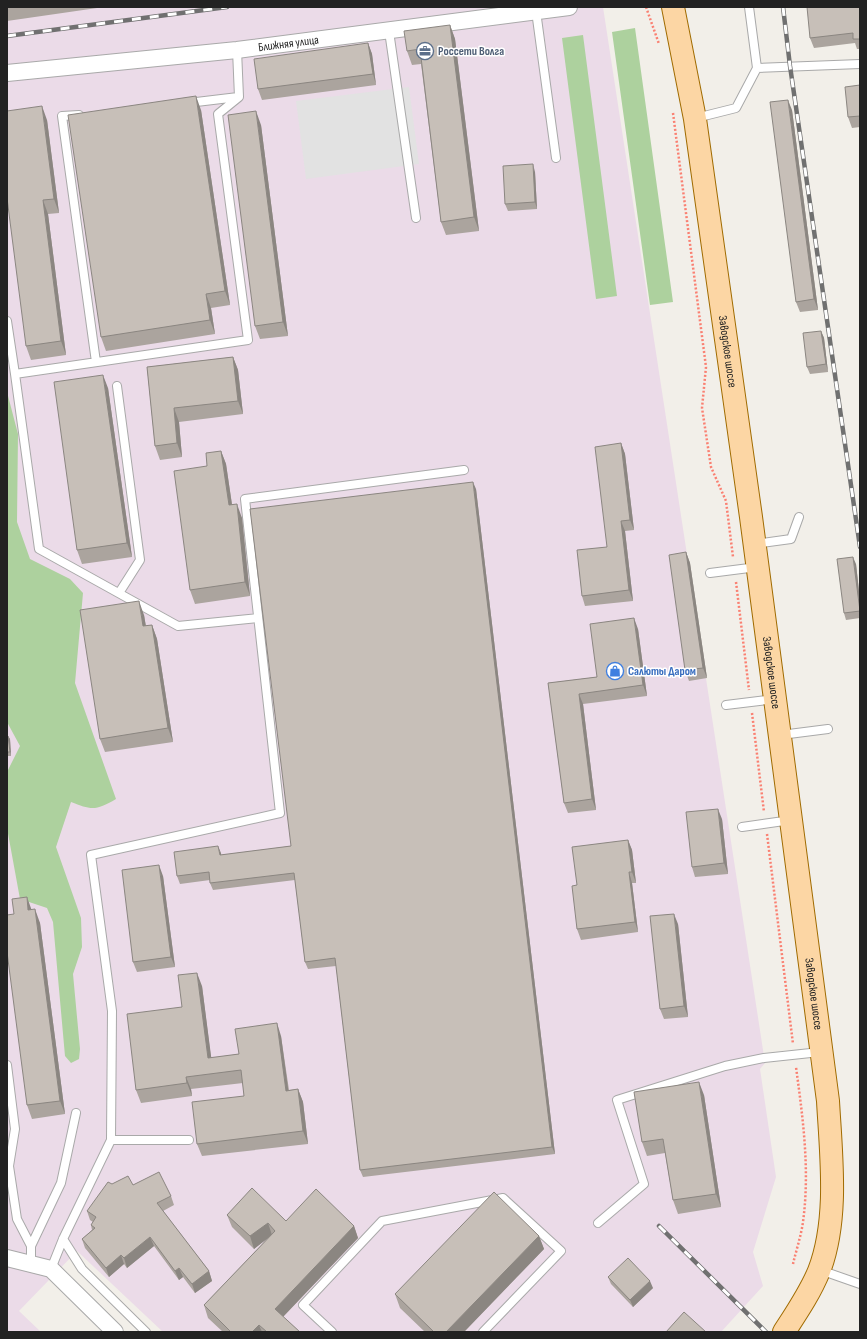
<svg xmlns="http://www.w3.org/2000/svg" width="867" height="1339" font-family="'Sofia Sans Condensed',sans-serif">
<rect width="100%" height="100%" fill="#f2efe9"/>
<path fill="#ebdbe8" d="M7,7H603L765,1063L760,1069L776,1177L753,1252L763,1286L721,1332H163L77,1251L19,1311L41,1332H7Z"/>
<path fill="#add19e" d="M635,28L673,302L650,305L612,32Z
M583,35L617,296L596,299L562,38Z
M7,392L18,434L17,522L30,559L70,579L83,593L75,683L116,799C96,811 91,810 71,802L56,847L81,918L82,947L73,974L80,1049L79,1059L71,1063L65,1056L53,922L47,908L20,899L7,828V772L20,746L7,722Z"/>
<path fill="#e2e2e2" d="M409,87L419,164L306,179L296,101Z"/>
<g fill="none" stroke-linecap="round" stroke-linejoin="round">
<g stroke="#a9a9a9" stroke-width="10">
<path id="service" d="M749,7L757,68
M536,11L556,158
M389,31L416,218
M188,103L238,97
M79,115L62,116L96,362
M696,118L736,108L757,68L860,64
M7,321L15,374L248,340L218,114L239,97L237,50
M15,374L39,549L178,626L258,618
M117,386L140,560L119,593
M755,544L791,539L799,517
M710,573L757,567
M726,705L775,699
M781,735L828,729
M742,827L791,820
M7,1065L15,1129L9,1166L17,1219L31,1246
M111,1140H189
M598,1223L644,1184L617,1100L725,1066L764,1058L820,1052
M63,1239L82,1269L146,1332
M31,1263V1246L61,1183L76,1113
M51,1269L63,1239L111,1140L112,1011L91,855L280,813L245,499L464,470
M820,1270L860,1284
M332,1332L303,1305L382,1221L503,1198L561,1251L483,1332"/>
</g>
<g stroke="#a9a9a9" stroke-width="18">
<g id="minor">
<path id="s1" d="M7,73L237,50L569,7"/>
<path d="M7,1258L51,1269L115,1332"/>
</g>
</g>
<g stroke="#a06b00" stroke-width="24">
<g id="primary">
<path id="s2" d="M673,7L695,119L751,517L828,1101C831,1155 839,1219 819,1271C810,1293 797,1312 784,1332"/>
</g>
</g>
<path stroke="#fa8072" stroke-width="2.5" stroke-dasharray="2 2" stroke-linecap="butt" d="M646,7L659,44
M673,113L706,367L702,408L711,467L726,501L733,557
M736,582L749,690
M752,713L764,812
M767,834L793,1044
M793,1264C796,1251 801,1236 803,1222C810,1170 803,1119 796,1067"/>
<use href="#service" stroke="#fff" stroke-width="8"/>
<use href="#minor" stroke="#fff" stroke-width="16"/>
<use href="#primary" stroke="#fcd6a4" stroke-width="22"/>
<g stroke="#707070" stroke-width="4.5">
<path id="rail" d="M783,7L790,66L860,547
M7,36L227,7
M659,1226L766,1332"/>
</g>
<use href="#rail" stroke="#fff" stroke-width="3" stroke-dasharray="9" stroke-linecap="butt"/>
</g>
<path fill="#aba49e" d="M7,7H104L7,21Z
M860,7V49H857L855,43L814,48L810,38Z
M450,25L455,39L479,231L446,235L441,222L421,64L412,65L407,51Z
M368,43L372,54L376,85L262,100L258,89Z
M860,85V127L852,128L848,117Z
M201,110L230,305L211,308L215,334L106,351L101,337Z
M792,110L818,310L800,312L796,302Z
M47,120L59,213L48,214L66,355L31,360L26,346Z
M261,125L288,336L260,339L255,326Z
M535,172L537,209L508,211L505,204Z
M821,331L824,338L828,372L810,374L807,367Z
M233,357L238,370L243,414L179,422L182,457L160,460L155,446L147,367Z
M108,388L132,557L82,564L77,550Z
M621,443L625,454L634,530L625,531L633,601L585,606L582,596L607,547Z
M221,451L226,464L232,504L242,518L250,596L195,604L190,590L207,466Z
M476,489L555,1154L363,1177L360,1170L336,966L308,969L305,962L295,880L213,890L210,883V880L180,884L177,876L221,853V855L291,846Z
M686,552L690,563L707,678L689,681L685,670Z
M856,564L860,600V618L846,620L844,613Z
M144,615L146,626L152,625L157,639L173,742L105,752L100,739Z
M638,629L647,696L583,704L596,810L568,813L564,803L548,683L597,677Z
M7,736H8L10,739L11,756H7Z
M722,819L728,874L695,877L692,867Z
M628,840L632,850L636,883H632L638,932L581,940L577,929V885Z
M163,876L175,967L137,972L133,962Z
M31,909L40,923L65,1114L32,1119L27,1105L14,914Z
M678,924L688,1017L664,1019L660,1009Z
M202,986L211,1058L239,1054L281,1036L289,1090L298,1089L303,1102L308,1144L202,1156L197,1144L244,1096L243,1083L191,1089L192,1096L141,1103L136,1090L182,1007Z
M704,1095L721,1207L678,1214L673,1200L665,1153L647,1156L642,1142Z
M133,1185L171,1196L174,1205L163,1211L209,1271L212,1281L195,1293L183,1277L179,1280L154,1246L127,1268L124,1264L109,1277L85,1248L82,1239L92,1230L91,1225L93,1222L90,1220L87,1211Z
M227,1215L286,1221L354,1226L358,1238L283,1317L300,1332H223L208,1318L204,1305L270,1236L254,1249L232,1227Z
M539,1236L544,1249L464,1332H425L400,1308L395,1294Z
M608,1277L653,1288L633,1307L611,1284Z"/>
<path fill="#8b8681" d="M450,25L455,39L479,231L474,217Z
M368,43L372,54L376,85L373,74Z
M196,96L201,110L230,305L225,291Z
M788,100L792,110L818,310L814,299Z
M42,106L47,120L59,213L54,199Z
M256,111L261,125L288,336L283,322Z
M533,164L535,172L537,209L535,202Z
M43,200L48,214L66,355L61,341Z
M206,294L211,308L215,334L210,320Z
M821,331L824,338L828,372L826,364Z
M233,357L238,370L243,414L238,401Z
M103,375L108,388L132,557L127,543Z
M174,408L179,422L182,457L177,443Z
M621,443L625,454L634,530L630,520Z
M221,451L226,464L234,519L229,505Z
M473,482L476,489L555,1154L552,1147Z
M237,504L242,518L250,596L245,582Z
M621,521L625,531L633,601L629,590Z
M686,552L690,563L707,678L703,668Z
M853,557L856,564L860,600V612Z
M139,601L144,615L148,640L143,626Z
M634,618L638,629L647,696L643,685Z
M152,625L157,639L173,742L168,728Z
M579,694L583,704L596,810L592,799Z
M8,736L10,739L11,756L10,752Z
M718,809L722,819L728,874L724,863Z
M628,840L632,850L636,883L632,872Z
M218,846L221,853L222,862L220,855Z
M159,865L163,876L175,967L171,957Z
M629,872L632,883L638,932L635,922Z
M27,897L32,911L28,910Z
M35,909L40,923L65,1114L60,1101Z
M674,914L678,924L688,1017L684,1006Z
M197,973L202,986L213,1071L208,1058Z
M277,1023L281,1036L290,1103L286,1091Z
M186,1077L191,1089L192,1096L187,1083Z
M699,1082L704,1095L721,1207L716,1194Z
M298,1089L303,1102L308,1144L303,1131Z
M268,1223L272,1235L254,1249L250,1236Z
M354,1226L358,1238L279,1321L275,1309Z
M539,1236L544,1249L464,1332H446Z
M150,1237L154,1246L127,1268L124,1258Z
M121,1255L124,1264L109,1277L106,1268Z
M179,1268L183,1277L179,1280L175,1271Z
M209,1271L212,1281L195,1293L192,1284Z
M650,1281L653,1288L633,1307L630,1300Z
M259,1325L262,1332H252Z"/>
<path fill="#c7bfb8" stroke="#8b8681" d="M807,7H860V39H853V33L810,38Z
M450,25L474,217L441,222L420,49L407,51L404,31Z
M368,43L373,74L258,89L254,59Z
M860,85V116L848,117L845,87Z
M196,96L225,291L206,294L210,320L101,337L68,115Z
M788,100L814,299L796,302L770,102Z
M42,106L54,199L43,200L61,341L26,346L7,198V111Z
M256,111L283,322L255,326L228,115Z
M533,164L535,202L505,204L503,166Z
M821,331L826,364L807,367L803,333Z
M233,357L238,401L174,408L177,443L155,446L147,367Z
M103,375L127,543L77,550L54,382Z
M621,443L630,520L621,521L629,590L582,596L577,550L607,547L595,447Z
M221,451L229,505L237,504L245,582L190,590L174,471L207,466L206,453Z
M473,482L552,1147L360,1170L335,958L305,962L294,873L210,883L209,872L177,876L174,852L218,846L220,855L291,846L250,509Z
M686,552L703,668L685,670L669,555Z
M853,557L860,611L844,613L837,559Z
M139,601L143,626L152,625L168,728L100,739L80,610Z
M634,618L643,685L579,694L592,799L564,803L548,683L597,677L590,624Z
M7,736H8L10,752H7Z
M718,809L724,863L692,867L686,812Z
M628,840L632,872H629L635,922L577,929L572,886L577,885L572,847Z
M159,865L171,957L133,962L122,870Z
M27,897L28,910L35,909L60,1101L27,1105L7,952V915L14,914L12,899Z
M674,914L684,1006L660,1009L650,916Z
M197,973L208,1058L239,1054L235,1029L277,1023L286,1091L298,1089L303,1131L197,1144L192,1102L244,1096L241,1070L186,1077L187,1083L136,1090L127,1014L182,1007L178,975Z
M699,1082L716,1194L673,1200L663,1139L642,1142L634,1092Z
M159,1172L171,1196L157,1203L209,1271L192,1284L179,1268L175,1271L150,1237L124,1258L121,1255L106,1268L82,1239L95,1228L91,1225L96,1217L87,1211L108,1182L112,1184L128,1176L133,1185Z
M252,1188L286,1221L316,1189L354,1226L275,1309L300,1332H267L259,1325L252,1332H231L204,1305L275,1231L268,1223L250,1236L227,1215Z
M494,1192L539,1236L446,1332H434L395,1294Z
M628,1258L650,1281L630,1300L608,1277Z
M684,1312L706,1332H666Z"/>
<defs>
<g id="office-ring" transform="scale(0.9)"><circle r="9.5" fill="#fff" stroke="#5c6f8a" stroke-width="1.5"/><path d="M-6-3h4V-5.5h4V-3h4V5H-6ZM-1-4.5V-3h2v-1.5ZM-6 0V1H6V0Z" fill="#5c6f8a"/></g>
<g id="shop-ring" transform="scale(0.9)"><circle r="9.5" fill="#fff" stroke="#3f7fe0" stroke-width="1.5"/><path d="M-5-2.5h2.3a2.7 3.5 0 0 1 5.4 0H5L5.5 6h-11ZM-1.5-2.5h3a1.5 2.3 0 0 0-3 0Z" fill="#3f7fe0"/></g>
</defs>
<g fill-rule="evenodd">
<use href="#office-ring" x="425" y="51"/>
<use href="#shop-ring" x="615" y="671"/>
</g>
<g text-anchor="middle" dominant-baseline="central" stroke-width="3" stroke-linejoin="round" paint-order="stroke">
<g font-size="12" fill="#222" stroke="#fff">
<text stroke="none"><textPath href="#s1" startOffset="283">Ближняя улица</textPath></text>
<text stroke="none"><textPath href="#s2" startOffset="349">Заводское шоссе</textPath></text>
<text stroke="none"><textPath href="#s2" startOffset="673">Заводское шоссе</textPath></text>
<text stroke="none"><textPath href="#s2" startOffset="997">Заводское шоссе</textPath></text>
</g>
<g font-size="12" font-weight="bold" fill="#4e5e75" stroke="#fff" text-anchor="start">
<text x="438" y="51">Россети Волга</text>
</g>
<g font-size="12" font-weight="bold" fill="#366cbe" stroke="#fff" text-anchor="start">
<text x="628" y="671">Салюты Даром</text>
</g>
</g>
<rect width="867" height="1339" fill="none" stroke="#222222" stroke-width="16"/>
</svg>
